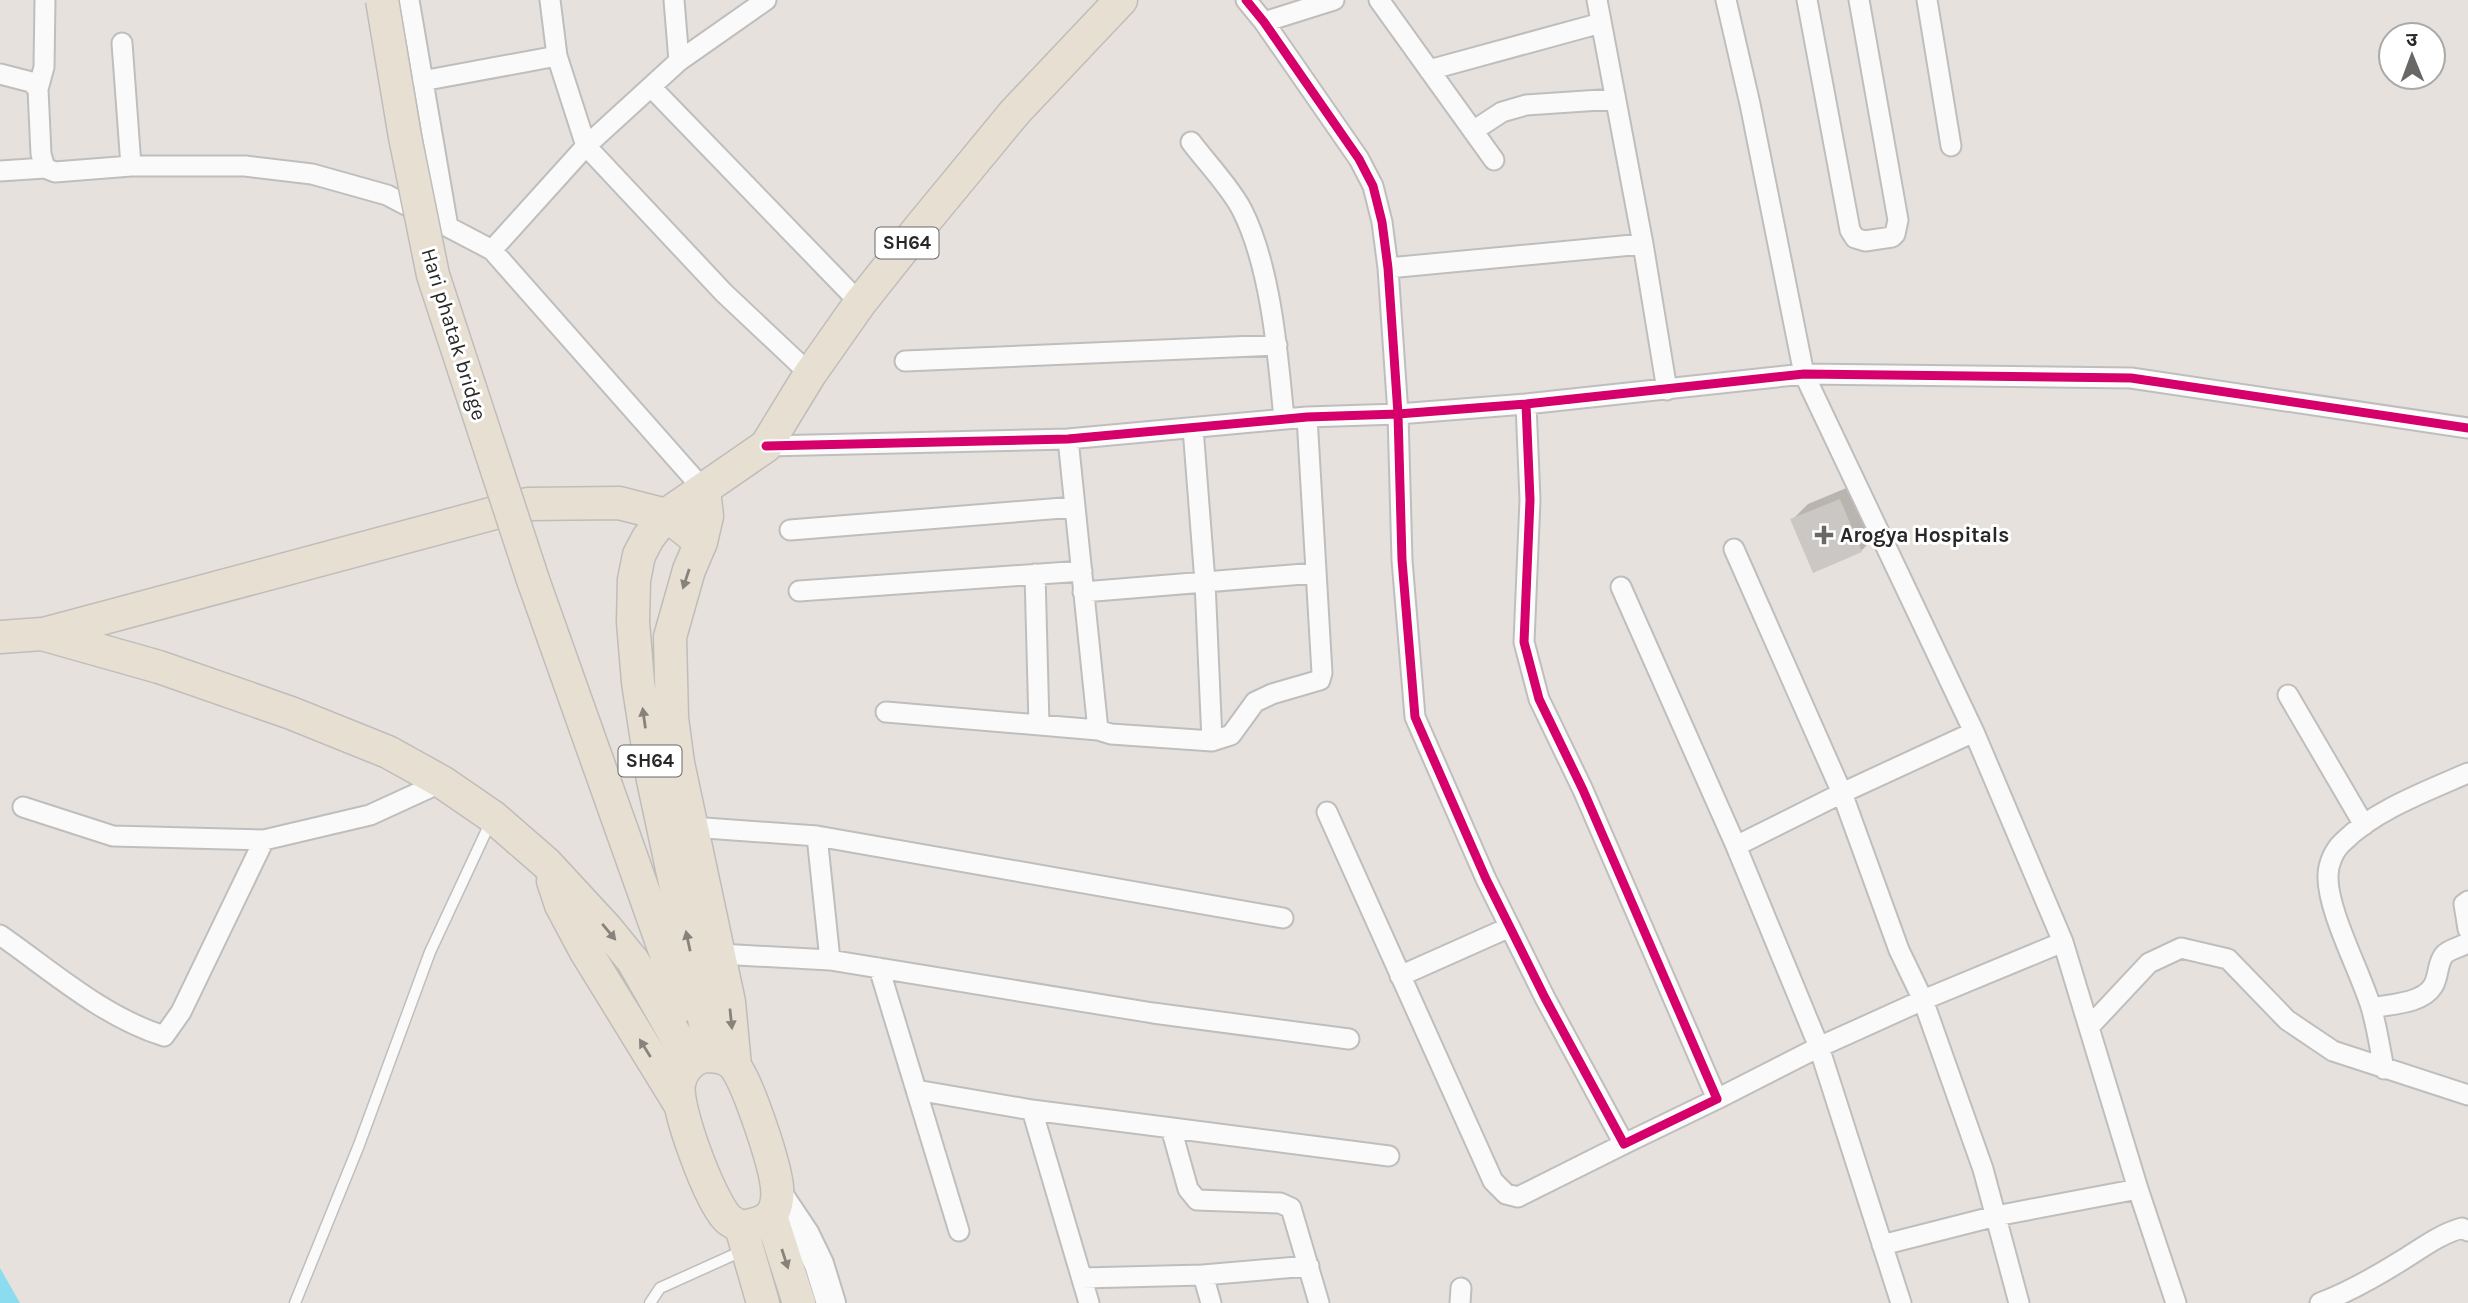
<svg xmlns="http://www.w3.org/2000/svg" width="2468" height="1303" font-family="Karla,'Noto Sans Devanagari',sans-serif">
<rect width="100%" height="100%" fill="#e6e1dc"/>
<path fill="#8adcee" d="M0,1268L20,1303H0Z"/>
<path fill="#0003" d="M1856,484L1877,535L1861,551L1814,571L1792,520L1808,504Z"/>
<path fill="#cbc7c4" d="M1840,499L1862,552L1813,573L1790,519Z"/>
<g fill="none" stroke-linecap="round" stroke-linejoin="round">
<g stroke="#bfbebe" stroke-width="13">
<path id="lane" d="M295,1303L359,1145L430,952L491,821
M650,1303L660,1288L742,1251"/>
</g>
<g stroke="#bfbebe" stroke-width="23">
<path id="street" d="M409,0L448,227
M550,0L557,56L586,146L724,293L810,374
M674,0L679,61
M1246,0L1264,22L1359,159L1373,186L1382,222L1388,268L1398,414L1402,560L1415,717L1486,879L1545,998L1624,1144L1717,1099L1583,790L1539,699L1524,642L1530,500L1526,404
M1379,0L1494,160
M1597,0L1643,244L1667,390
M1726,0L1750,104L1804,374L1974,732L2063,942L2138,1189L2176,1303
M1807,0L1850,230L1855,238L1865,241L1892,237L1895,234L1898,220L1859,0
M1927,0L1951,146
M1264,22L1334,0
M122,43L131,166
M1429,70L1601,23
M0,74L31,82L38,89L41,154L45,168L55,172L131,166H245L312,174L387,195L492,250
M422,81L557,56
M651,87L860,303
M38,89L44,67L45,0
M1473,131L1502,112L1526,105L1615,99
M1191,142C1206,162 1231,188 1242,210C1271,267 1278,356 1284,419
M0,171L45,168
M1388,268L1643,244
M905,361L1277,345
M1193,428L1205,582L1212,741
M1068,439L1098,730L1111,734L1212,741L1231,735L1255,702L1272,694L1320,680L1322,673L1307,417
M766,446L1068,439L1307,417L1398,414L1526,404L1804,374L2131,378L2468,428
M704,490L492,250L586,146L679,61L766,0
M790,530L1075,507
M1734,549L1842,793L1899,950L1923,1000L1983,1169L2019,1303
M1035,574L1039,725
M1621,587L1736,846L1819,1047L1901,1303
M799,591L1082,571
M1083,592L1316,573
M2288,695L2364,825
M886,712L1098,730
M23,807L113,836L264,840L370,815L442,782
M1327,812L1493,1181L1506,1194L1518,1197L1624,1144
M691,827L817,836L1283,918
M817,836L830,960
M1736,846L1842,793L1974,732
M2468,901L2464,904L2468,929
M0,935C52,971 103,1017 164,1036L181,1012L264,840
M719,954L830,960L1153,1013L1349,1039
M879,968L959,1231
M1400,976L1510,927
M2372,1008C2390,1004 2422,1004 2433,986C2439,977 2437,963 2444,955C2450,948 2461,948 2468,942
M2089,1027L2149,963L2181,948L2228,959L2287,1020L2333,1051L2468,1095
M2384,1069C2380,1049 2377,1027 2371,1007C2360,971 2327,910 2328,876C2328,864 2334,850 2343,842C2375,810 2427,791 2468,773
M916,1090L1032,1110L1389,1156
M1717,1099L1819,1047L1923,1000L2063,942
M1032,1110L1089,1303
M1171,1128L1188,1189L1197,1200L1280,1203L1291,1208L1319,1303
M1882,1245L1996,1216L2138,1189
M1082,1278L1203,1275
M1211,1303L1203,1275L1309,1266
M1460,1303L1461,1288
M2320,1303C2349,1292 2377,1276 2404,1259C2422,1248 2440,1234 2462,1228L2468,1231"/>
</g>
<g stroke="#bfbebe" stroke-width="32">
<path id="secondary" d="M777,1193L805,1235L819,1264L831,1303"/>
</g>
<g stroke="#bfbdbb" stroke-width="35">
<path id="primary" d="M704,490L707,516L701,542L689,570L670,637L672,718L678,763L729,1002L735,1066
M533,580L684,1005
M44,634L528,504L619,503L666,515L701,542
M0,637L42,634L159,667L291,713L388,752L442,782L493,817L546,863L607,929L633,961L690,1061
M553,881L561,905L585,950L681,1106
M703,1056C714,1056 724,1056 733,1064C747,1079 772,1157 776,1180C778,1190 779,1207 770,1216C763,1224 751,1225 741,1227C736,1224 731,1222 727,1218C710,1200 675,1108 679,1084C681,1070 690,1061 703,1056Z
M712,1056L653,780L638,682L633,622L634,580L639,555L648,538L666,515L766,446L810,374L860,303L921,226L1015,112L1121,0
M771,1216L799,1303
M741,1227L763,1303"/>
</g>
<use href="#lane" stroke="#fbfafa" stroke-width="10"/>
<use href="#street" stroke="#fbfafa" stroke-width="19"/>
<use href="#secondary" stroke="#fbfafa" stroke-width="28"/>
<use href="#primary" stroke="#e7dfd1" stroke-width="32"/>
<g stroke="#bfbdbb" stroke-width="35" stroke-linecap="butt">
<path id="primary-bridge" d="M382,0L405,137L433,275L533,580"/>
</g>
<use href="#primary-bridge" stroke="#e7dfd1" stroke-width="32"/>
<g stroke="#fff" stroke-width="13">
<path id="cycleway" d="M1246,0L1264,22L1359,159L1373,186L1382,222L1388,268L1398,414L1402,560L1415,717L1486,879L1545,998L1624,1144L1717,1099L1583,790L1539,699L1524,642L1530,500L1526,404
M766,446L1068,439L1307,417L1398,414L1526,404L1804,374L2131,378L2468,428"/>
</g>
<use href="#cycleway" stroke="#d6006c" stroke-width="9"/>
</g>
<defs><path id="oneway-solid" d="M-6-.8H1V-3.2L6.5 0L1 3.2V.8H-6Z" transform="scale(1.75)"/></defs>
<g fill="#87837c">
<use href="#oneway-solid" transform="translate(686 579) rotate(108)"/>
<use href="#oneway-solid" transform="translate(644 718) rotate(-98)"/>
<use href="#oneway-solid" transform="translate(609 932) rotate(50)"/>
<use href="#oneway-solid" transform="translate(688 941) rotate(-102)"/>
<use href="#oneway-solid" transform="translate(731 1019) rotate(84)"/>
<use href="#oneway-solid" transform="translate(645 1048) rotate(-122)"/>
<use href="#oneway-solid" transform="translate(785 1259) rotate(72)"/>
</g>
<path fill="#6a6866" stroke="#fff" stroke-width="2.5" d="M1820.5 524.5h7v7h7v7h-7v7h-7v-7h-7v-7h7z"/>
<g text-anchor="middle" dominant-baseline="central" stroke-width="6" stroke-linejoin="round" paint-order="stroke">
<g fill="#fff" stroke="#686868" stroke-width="2">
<rect x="875.5" y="227.5" width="63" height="31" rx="5"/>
<rect x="618.5" y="745.5" width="63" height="31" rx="5"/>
</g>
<g font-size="19" font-weight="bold" fill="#272727">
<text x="907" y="243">SH64</text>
<text x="650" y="761">SH64</text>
</g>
<g font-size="21" fill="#272727" stroke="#fff">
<text transform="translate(454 334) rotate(73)">Hari phatak bridge</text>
</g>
<g font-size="21" font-weight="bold" fill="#272727" stroke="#fff" text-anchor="start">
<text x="1840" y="535">Arogya Hospitals</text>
</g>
</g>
<g transform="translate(2412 56) rotate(359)"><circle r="33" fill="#ffffff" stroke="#a9a9a9" stroke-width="2"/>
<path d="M0-5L12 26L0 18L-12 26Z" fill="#6a6866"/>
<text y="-10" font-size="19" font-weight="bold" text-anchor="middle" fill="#272727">उ</text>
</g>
</svg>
